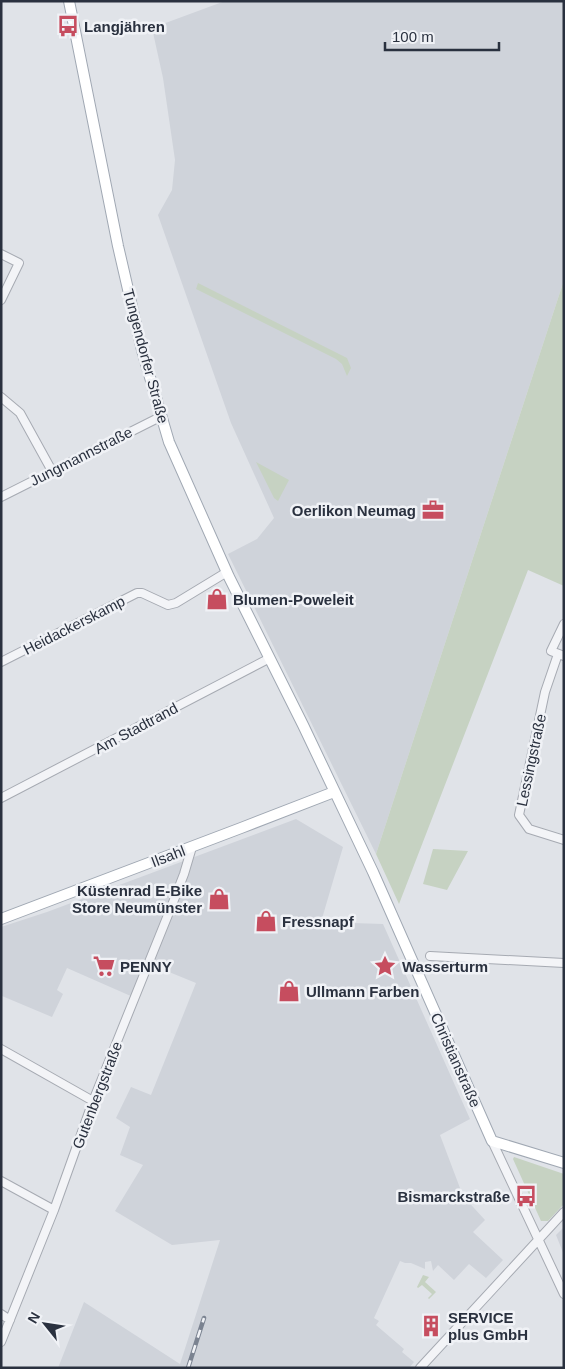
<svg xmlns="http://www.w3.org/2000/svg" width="565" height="1369" font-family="Helvetica,sans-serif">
<rect width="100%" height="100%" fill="#e0e3e8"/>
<path fill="#cfd3da" d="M225,1H564V280L376,854L228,554L257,539L274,518L231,423L158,215L172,190L175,160L163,78L152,28Z
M296,819L343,847L321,922L383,924L470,1119L440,1135L463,1196L485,1220L473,1232L503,1260L486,1278L469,1264L454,1280L438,1265L433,1271L431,1261L425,1262V1269L411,1263H405L400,1261L374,1318L379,1321L376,1325L404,1349L402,1352L414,1362L409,1368H58L84,1302L180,1364L220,1240L172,1245L115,1211L143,1165L120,1155L130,1127L116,1118L131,1087L151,1095L196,983L147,963L133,997L67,968L57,990L63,994L52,1017L2,996L1,927L47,912Z
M564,1227V1255L556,1235Z"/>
<path fill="#c6d2c2" d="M564,280V586L528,570L399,904L376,854Z
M198,283L347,358L351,368L347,376L342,364L336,359L196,289Z
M256,462L289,480L278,501L274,498Z
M433,849L468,851L447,890L423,884Z
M514,1157L564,1174V1204L548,1221H541L513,1159Z
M423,1275L429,1277L425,1282L436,1292L429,1299L428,1298L432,1294L422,1285L418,1288L417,1287Z"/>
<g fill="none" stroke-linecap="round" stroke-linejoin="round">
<g stroke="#a6aab2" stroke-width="10">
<path id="minor" d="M1,254L19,263L1,300
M1,397L20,413L52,471
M1,497L162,416
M564,624L551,651L564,656
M558,654L545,692L519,815L529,829L564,840
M1,662L137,593H142L168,605L176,603L227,572
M1,798L270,658
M430,956L564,963
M1,1049L93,1101
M492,1141L564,1294
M1,1181L54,1210
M1,1314L10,1320
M1,1342L54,1210L93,1101L172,905L184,874L192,847
M420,1368L564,1212"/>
</g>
<g stroke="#a0a8b3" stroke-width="12">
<path id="major" d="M69,1L118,246L142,350L169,442L229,577L303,725L373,872L492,1141L564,1163
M1,919L241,828L334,792"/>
</g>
<use href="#minor" stroke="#f3f4f7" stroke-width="8"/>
<use href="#major" stroke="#fff" stroke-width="10"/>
<g stroke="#7b8391" stroke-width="4.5">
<path id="rail" d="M188,1368L204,1318"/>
</g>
<use href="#rail" stroke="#f0f2f6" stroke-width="2.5" stroke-dasharray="8" stroke-linecap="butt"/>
</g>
<defs>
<g id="bus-bare" transform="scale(1.725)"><path d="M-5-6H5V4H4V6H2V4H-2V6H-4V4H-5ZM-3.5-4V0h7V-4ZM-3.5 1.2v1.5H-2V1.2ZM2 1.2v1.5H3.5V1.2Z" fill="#c64d5f" stroke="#f0f2f6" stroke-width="2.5" paint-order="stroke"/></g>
<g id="office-bare" transform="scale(1.725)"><path d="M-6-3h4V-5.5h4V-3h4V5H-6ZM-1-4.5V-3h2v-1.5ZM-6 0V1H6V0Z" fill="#c64d5f" stroke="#f0f2f6" stroke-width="2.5" paint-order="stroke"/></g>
<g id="shop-bare" transform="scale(1.725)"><path d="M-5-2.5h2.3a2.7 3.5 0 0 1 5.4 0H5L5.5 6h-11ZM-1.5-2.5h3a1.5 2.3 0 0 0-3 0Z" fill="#c64d5f" stroke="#f0f2f6" stroke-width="2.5" paint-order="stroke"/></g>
<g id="supermarket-bare" transform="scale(1.725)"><path d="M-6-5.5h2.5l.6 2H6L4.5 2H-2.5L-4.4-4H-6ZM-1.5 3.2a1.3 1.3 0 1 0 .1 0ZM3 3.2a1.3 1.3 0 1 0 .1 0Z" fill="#c64d5f" stroke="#f0f2f6" stroke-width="2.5" paint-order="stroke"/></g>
<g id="sight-bare" transform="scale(1.725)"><path d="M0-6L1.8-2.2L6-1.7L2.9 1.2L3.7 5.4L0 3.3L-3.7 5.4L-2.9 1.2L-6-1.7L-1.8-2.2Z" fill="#c64d5f" stroke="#f0f2f6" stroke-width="2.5" paint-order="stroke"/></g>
<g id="building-bare" transform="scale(1.725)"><path d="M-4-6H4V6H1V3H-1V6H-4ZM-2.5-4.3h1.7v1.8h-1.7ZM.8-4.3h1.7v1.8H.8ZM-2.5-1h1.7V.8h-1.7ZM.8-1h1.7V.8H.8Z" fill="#c64d5f" stroke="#f0f2f6" stroke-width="2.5" paint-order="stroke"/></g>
</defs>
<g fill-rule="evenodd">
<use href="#bus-bare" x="68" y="26"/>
<use href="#office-bare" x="433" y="510"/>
<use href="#shop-bare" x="217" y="599"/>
<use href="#shop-bare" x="219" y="899"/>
<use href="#shop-bare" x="266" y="921"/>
<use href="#supermarket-bare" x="104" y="966"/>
<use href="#sight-bare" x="385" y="966"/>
<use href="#shop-bare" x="289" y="991"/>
<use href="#bus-bare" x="526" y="1196"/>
<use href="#building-bare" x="431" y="1326"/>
</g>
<g text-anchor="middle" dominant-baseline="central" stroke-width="5" stroke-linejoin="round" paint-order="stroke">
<g font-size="15" font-weight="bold" fill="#2a313f" stroke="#f0f2f6" text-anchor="start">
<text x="84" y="26">Langjähren</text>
<text x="416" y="510" text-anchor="end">Oerlikon Neumag</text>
<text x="233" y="599">Blumen-Poweleit</text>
<text x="202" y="890" text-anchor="end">Küstenrad E-Bike<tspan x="202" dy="17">Store Neumünster</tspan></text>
<text x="282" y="921">Fressnapf</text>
<text x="120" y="966">PENNY</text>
<text x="402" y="966">Wasserturm</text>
<text x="306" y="991">Ullmann Farben</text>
<text x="510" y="1196" text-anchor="end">Bismarckstraße</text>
<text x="448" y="1317">SERVICE<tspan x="448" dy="17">plus GmbH</tspan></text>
</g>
<g font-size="15" fill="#2a313f" stroke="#f0f2f6">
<text transform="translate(146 356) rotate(75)">Tungendorfer Straße</text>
<text transform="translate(81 456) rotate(-27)">Jungmannstraße</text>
<text transform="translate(74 625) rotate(-27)">Heidackerskamp</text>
<text transform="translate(136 728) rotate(-28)">Am Stadtrand</text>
<text transform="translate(531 760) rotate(-78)">Lessingstraße</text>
<text transform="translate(168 856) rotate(-21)">Ilsahl</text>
<text transform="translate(456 1060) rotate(66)">Christianstraße</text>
<text transform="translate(97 1095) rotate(-69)">Gutenbergstraße</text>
</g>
</g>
<rect width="565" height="1369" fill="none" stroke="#2a313f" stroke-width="5"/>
<g transform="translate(45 1324) rotate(300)" stroke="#f0f2f6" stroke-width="4" paint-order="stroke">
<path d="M0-4L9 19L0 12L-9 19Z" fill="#2a313f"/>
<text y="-8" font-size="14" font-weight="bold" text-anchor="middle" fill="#2a313f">N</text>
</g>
<path d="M385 42v8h114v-8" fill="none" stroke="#2a313f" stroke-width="2.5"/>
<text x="392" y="42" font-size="15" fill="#2a313f" stroke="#f0f2f6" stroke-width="4" paint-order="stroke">100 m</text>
</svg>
